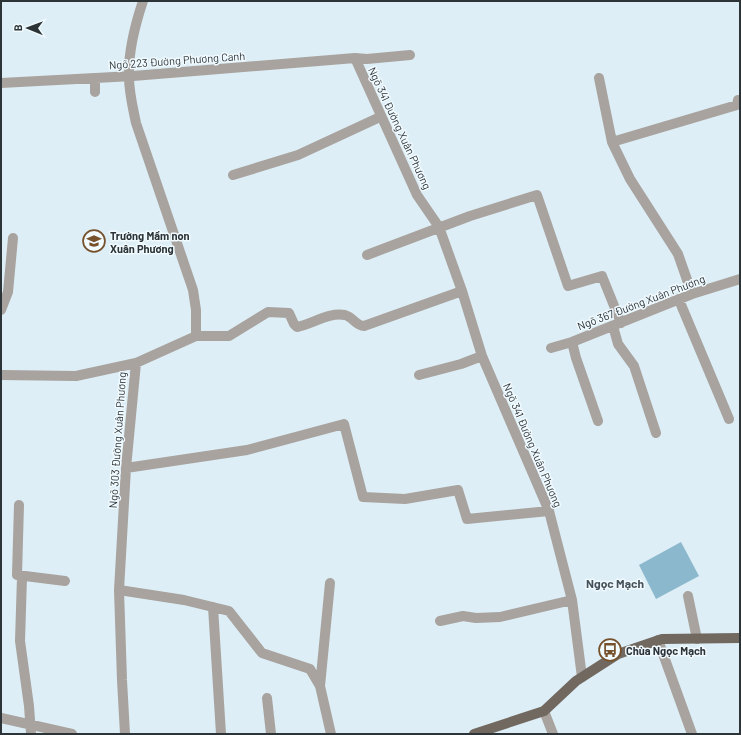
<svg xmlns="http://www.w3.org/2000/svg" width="741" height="735" font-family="Barlow,sans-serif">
<rect width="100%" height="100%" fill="#ddeef6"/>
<path fill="#8cb8cd" d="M681,542L699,576L656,599L639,565Z"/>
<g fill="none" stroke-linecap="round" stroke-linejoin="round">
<path stroke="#a8a39e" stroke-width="10" d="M143,1C135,25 128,52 129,77C129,93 133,108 136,123L193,290L196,310V336
M355,58L417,195L439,227L462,291L482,356L549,511L572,600L582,677
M95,78V92
M599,78L612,142L630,179L678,254L692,294
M1,83L133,76L355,58L367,59L410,55
M612,142L737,105L738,100
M233,175L298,155L380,117
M367,255L470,216L537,195L568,286L602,276L621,323
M679,300L729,419
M1,310L8,292L13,238
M613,326L618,344L634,366L656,433
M572,342L576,358L598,421
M551,348L572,342L692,294L740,279
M1,375L76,376L136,363L196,336H229L268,312L289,313L294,324L297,327C313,324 328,312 345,315C353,317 356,326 364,326L462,291
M419,375L461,364L482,356
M126,468L247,450L344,424L363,497L405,499L458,490L467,519L549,511
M19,505L17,575L65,581
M22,577L20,641L29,706L31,734
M119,590L184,600L229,611L262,653L310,669L320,686L331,734
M688,596L697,639
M213,607L221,734
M440,621L463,616L476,618L500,617L572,600
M658,640L692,734
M320,686L330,583
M267,698L271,734
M544,711L553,734
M1,718L72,734
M125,734L122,680L119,590L126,468L136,363"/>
<path stroke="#71685f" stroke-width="10" d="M474,734L544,711L576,681L618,654L662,639L740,638"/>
</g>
<defs>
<g id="school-ring" transform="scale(1.15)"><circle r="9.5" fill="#f0faff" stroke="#76512c" stroke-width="1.5"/><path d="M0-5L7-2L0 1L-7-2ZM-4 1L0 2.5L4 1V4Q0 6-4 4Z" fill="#76512c"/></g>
<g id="bus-ring" transform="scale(1.15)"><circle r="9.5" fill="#f0faff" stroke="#76512c" stroke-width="1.5"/><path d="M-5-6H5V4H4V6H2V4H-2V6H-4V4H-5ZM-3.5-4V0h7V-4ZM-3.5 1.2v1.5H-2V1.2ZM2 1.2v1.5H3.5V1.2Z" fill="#76512c"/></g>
</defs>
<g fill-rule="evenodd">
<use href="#school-ring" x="94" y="241"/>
<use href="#bus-ring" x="610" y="650"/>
</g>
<g text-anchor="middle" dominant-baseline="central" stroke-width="3" stroke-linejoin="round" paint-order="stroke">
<g font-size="11" fill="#2d3437" stroke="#f0faff">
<text transform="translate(177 60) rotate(-4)">Ngõ 223 Đường Phương Canh</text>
<text transform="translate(400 128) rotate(65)">Ngõ 341 Đường Xuân Phương</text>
<text transform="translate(641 302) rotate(-21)">Ngõ 367 Đường Xuân Phương</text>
<text transform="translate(117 440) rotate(-86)">Ngõ 303 Đường Xuân Phương</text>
<text transform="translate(533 445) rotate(67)">Ngõ 341 Đường Xuân Phương</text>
</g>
<g font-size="11" font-weight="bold" fill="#2d3437" stroke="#f0faff" text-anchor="start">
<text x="110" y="235">Trường Mầm non<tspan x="110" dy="13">Xuân Phương</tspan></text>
<text x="626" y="650">Chùa Ngọc Mạch</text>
</g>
<g font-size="12" font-weight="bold" fill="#445158" stroke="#f0faff">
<text x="615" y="583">Ngọc Mạch</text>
</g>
</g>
<rect width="741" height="735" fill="none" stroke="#2d3437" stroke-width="4"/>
<g transform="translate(28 28) rotate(271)" stroke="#f0faff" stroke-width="3" paint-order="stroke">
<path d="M0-3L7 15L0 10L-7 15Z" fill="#2d3437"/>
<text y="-6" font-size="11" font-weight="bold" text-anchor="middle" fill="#2d3437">B</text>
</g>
</svg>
